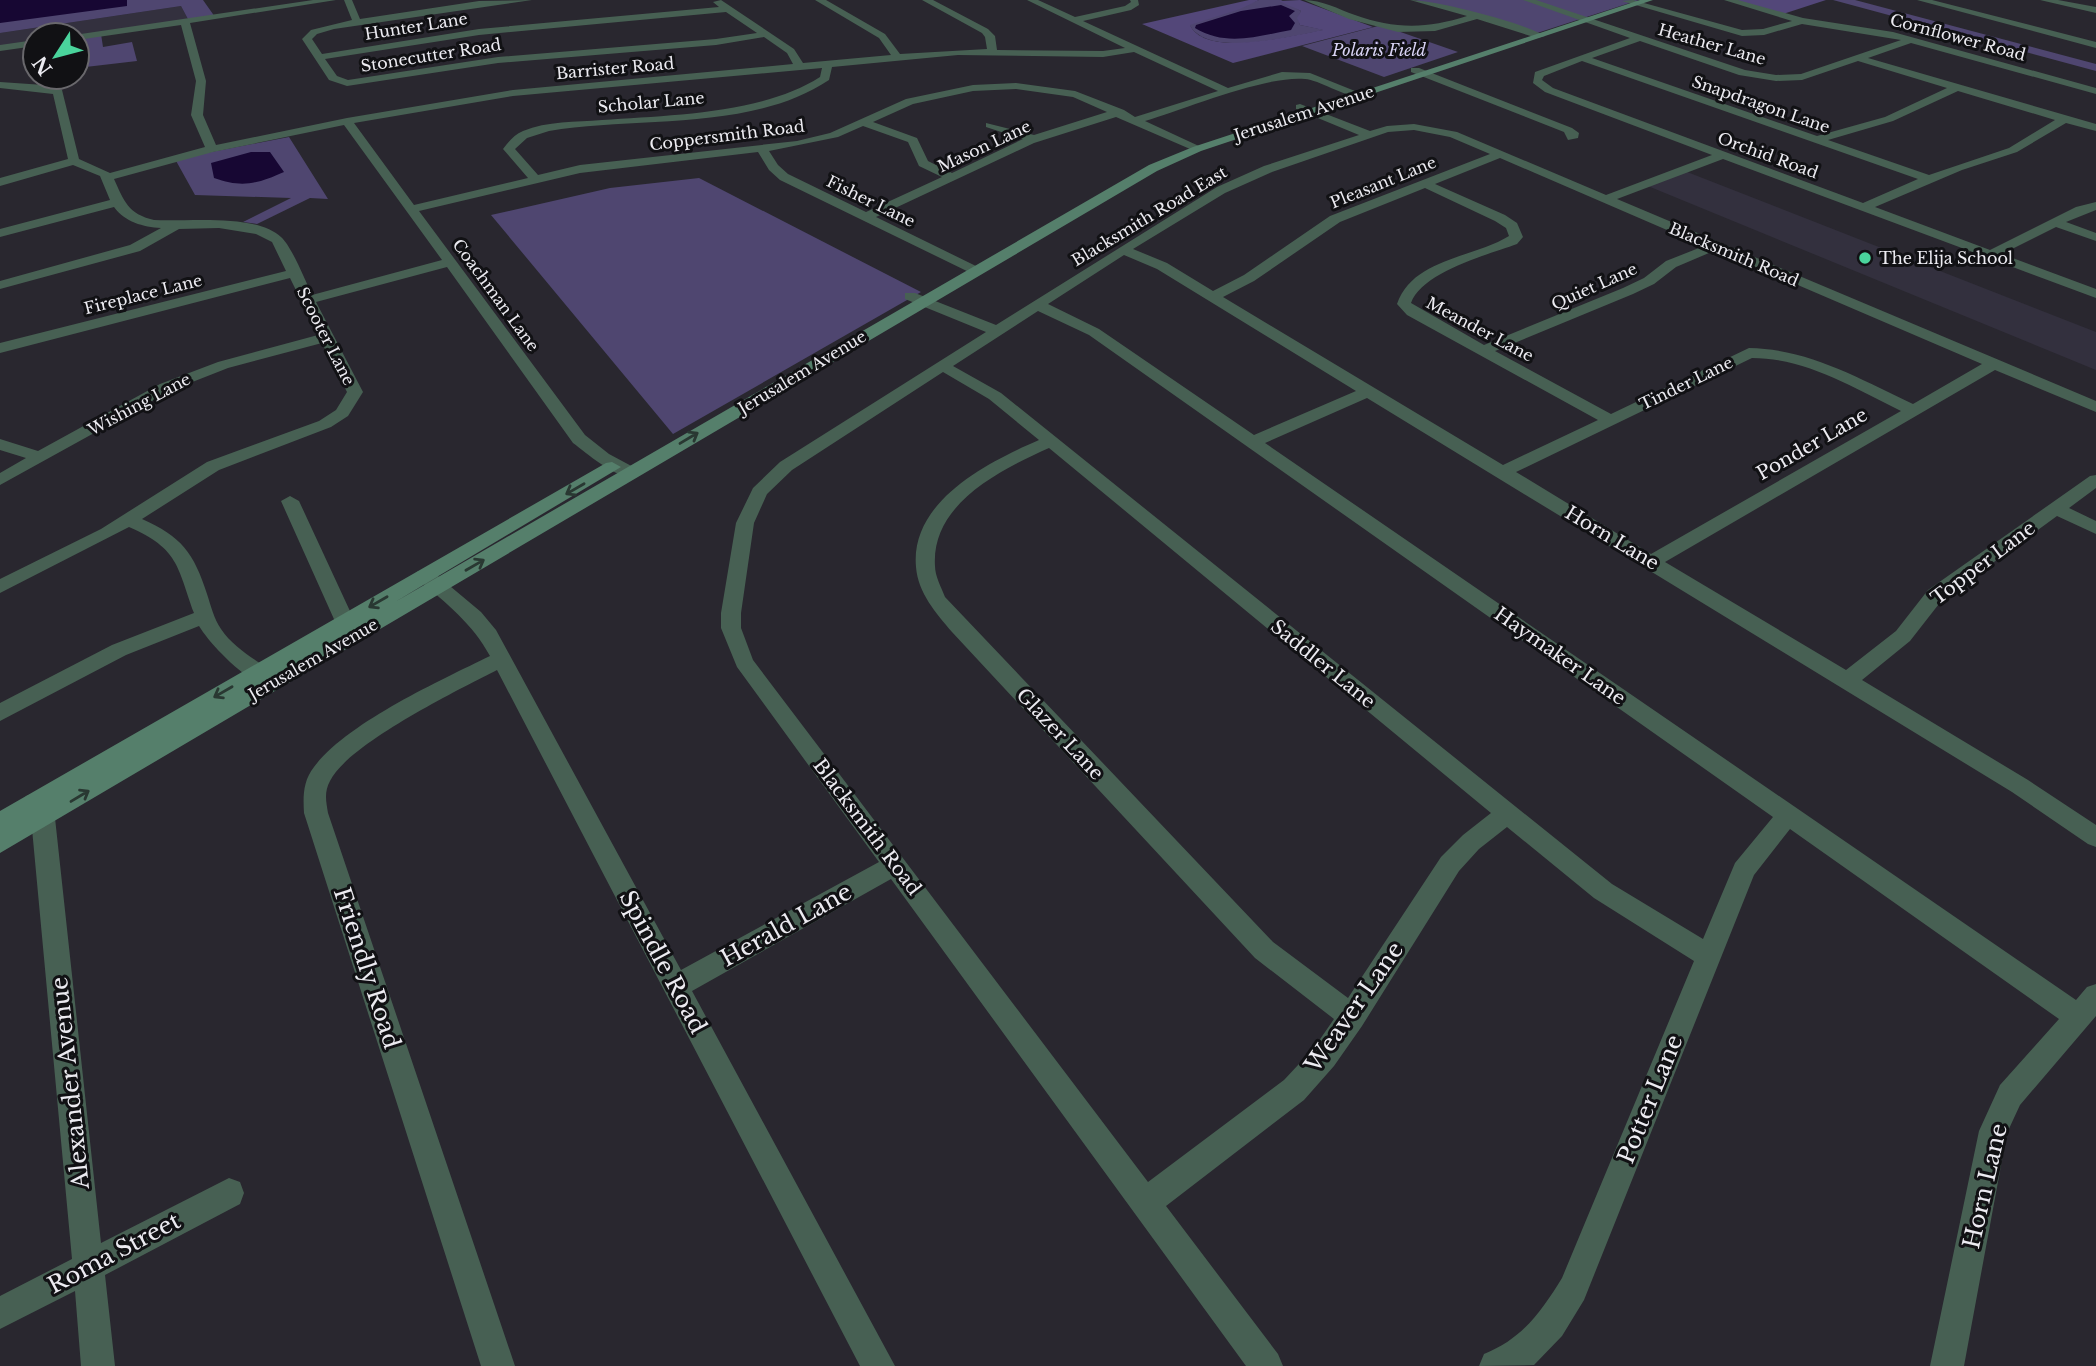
<svg xmlns="http://www.w3.org/2000/svg" width="2096" height="1366" font-family="'Libre Baskerville',serif">
<rect width="100%" height="100%" fill="#29272f"/>
<path fill="#33303e" d="M181,6L189,21L77,35H35V44L0,50V33Z
M1682,170L2096,332V370L1643,184Z"/>
<path fill="#4f4670" d="M0,0H203L215,17L189,21L181,6L0,33Z
M1259,0H1283H1281L1301,11L1298,18L1300,25L1325,30C1294,35 1207,60 1189,24Z
M1414,0H1639L1534,34L1460,10Z
M1833,0H1855L2096,64V71Z
M1378,26L1389,28L1458,52L1384,77L1302,46Z
M101,34L103,47L132,42L137,61L77,68V38Z
M289,137L328,199L310,198L257,224L243,222L291,198L195,195L175,159Z
M699,178L921,292L673,434L491,215L610,188Z"/>
<path fill="#534779" d="M1249,0H1259L1240,9L1190,25C1206,59 1293,35 1323,30L1300,25L1297,18L1301,11L1279,1L1300,0L1373,27L1233,63L1142,24Z
M1735,0H1826L1783,14Z"/>
<path fill="#170733" d="M0,0H127V6L0,23Z
M1281,5L1295,11L1289,16L1295,23L1291,30C1258,36 1226,47 1195,28L1196,25L1241,11Z
M251,152H270L284,172C257,184 242,188 214,178L211,163Z"/>
<g fill="none" stroke-linecap="round" stroke-linejoin="round">
<path fill="#476053" fill-rule="evenodd" d="M313,0H336L190,23L206,81L203,115L216,145L347,118L513,90L793,64L787,53L764,37L716,45L498,63L347,86L329,80L302,39L311,30L352,20L344,0H352L360,19L479,1L532,0L334,29L317,34L312,39L322,54L479,29L719,7L713,2L721,0L794,49L803,63L891,55L879,38L815,0H826L885,34L900,54L987,49L985,37L982,33L922,0H933L988,29L995,36L997,50L1103,51L1125,48L1027,0H1038L1075,17L1125,6L1131,2L1130,0H1138L1139,5L1131,10L1083,21L1228,88L1282,72L1310,73L1365,95C1354,103 1321,80 1305,79C1267,75 1185,109 1145,121L1201,147L1203,149L1197,152L1116,117L1034,143L876,217L980,268V274L975,275L780,180L769,170L758,152L580,173L419,211L585,435L609,454L637,469L640,473L637,477C618,481 588,454 573,443L447,267L316,302L363,392L348,416L331,427L219,470L142,519C181,536 194,553 207,594C211,606 214,619 221,629C235,650 260,662 280,677L283,682L280,687C257,694 211,646 199,626L126,655L0,721V703L112,645L194,613C177,566 179,549 129,527L0,593V579L101,529L207,462L319,421L336,410L347,392L322,343L228,368L172,390L0,485V473L26,458L0,450V439L38,451L160,384L218,362L318,335L290,278L0,353V343L286,271L272,242L256,234L219,228L179,229L140,251L0,289V281L130,245L161,228C143,227 125,222 114,207L0,237V229L110,200L100,176L73,165L0,186V178L68,159L53,94L0,88V82L44,85L62,90L79,159L110,173L205,147L191,115L196,81L181,25L77,40V35H74ZM726,12L757,33L716,39L498,57L348,80L337,76L325,59L479,35ZM1134,52L1218,91L1135,117L1124,110L1075,91L1016,83L973,85L906,99L830,133L797,141L580,165L538,175L515,149L527,138L549,131C637,116 751,132 829,80L832,67L958,55L1103,57ZM822,68L820,77C762,114 670,115 602,120C576,122 547,121 523,131C514,135 509,141 503,149L528,178L414,205L354,123L513,96ZM1016,89L1073,97L1107,112L1034,135L986,123V127L1023,139L952,173L928,161L917,138L873,122L913,104L973,91ZM344,125L442,260L312,295C305,280 292,247 281,237C255,213 188,222 154,220C128,214 124,201 114,179L213,152ZM863,126L908,142L919,166L942,177L866,212L788,174L778,165L769,151L838,137Z
M1304,0C1322,0 1338,9 1355,15C1394,29 1427,29 1467,16L1410,0C1435,0 1525,23 1545,36L1537,38L1477,19L1435,31L1398,32L1349,19Z
M1523,0H1536L1745,70L1776,75L1801,74L1901,40L1802,24L1764,35L1742,36L1622,1L1633,0L1742,30L1763,29L1792,21L1724,0H1738L1803,18L1893,32L2096,88V94L1911,43L1868,58L2096,124V131L2066,123L2017,152L1962,170L1875,207L1990,250L2076,207L2096,202V210L2066,222L2096,233V241L2056,227L2002,254L2096,289V298L1723,159L1617,199L2096,401V412L1995,370L1665,562L1846,670L1896,631L1928,590L2090,476L2096,475V488L2069,508L2096,521V534L2057,516L1942,600L1910,641L1862,680L2028,780L2096,825V847L2088,844L2012,792L1367,398L1265,443L2076,1000L2087,987L2096,984V1016L2020,1105L2007,1133L1964,1366H1930L1979,1131L2000,1085L2059,1019L1790,829L1754,875L1584,1300L1562,1336L1534,1365L1479,1366L1484,1354C1522,1339 1541,1312 1562,1278L1694,961L1594,898L1507,827L1479,849L1459,871L1362,1026L1334,1066L1304,1100L1166,1206L1278,1354L1283,1366H1246L891,879L692,991L895,1366H860L497,670C458,690 348,744 330,781C324,792 326,801 328,813L515,1366H481L304,813C303,796 303,781 314,767C347,723 439,681 490,656C473,624 446,603 418,579L415,575L418,571H432L481,612L496,630L681,970L879,862L737,667L721,628V613L736,523L753,488L780,462L986,332L905,299V293H915L996,325L1217,187L1264,166L1359,135L1296,109V105L1300,104L1370,131L1387,126L1414,124L1457,132L1606,195L1712,155L1545,92L1533,83L1535,72L1630,38ZM1640,41L1739,75L1776,81L1802,80L1858,61L1947,88L1885,117L1817,136L1592,58ZM1582,61L1918,179L1863,203L1553,88L1542,80L1544,76ZM1958,91L2055,120L2009,148L1929,175L1828,140L1893,121ZM1414,130L1450,137L1490,154L1330,216L1244,275L1213,291L1167,263L1133,249L1225,193L1272,172L1388,132ZM1500,158L1704,246L1666,261L1644,278L1623,288L1484,345L1411,303C1422,272 1487,255 1517,244L1523,237L1517,223L1505,215L1435,184ZM1425,188L1495,221L1506,228L1509,236C1474,258 1413,258 1397,304L1407,315L1598,420L1503,465L1223,297L1254,281L1340,222ZM1716,250L1982,364L1913,404C1860,379 1809,349 1749,348L1611,414L1495,351L1633,294L1654,284L1676,267ZM1124,255L1157,269L1356,391L1254,435L1099,329L1048,304ZM1038,311L1089,335L1773,817L1735,863L1703,939L1612,884L1001,393L953,366ZM1752,358C1806,358 1854,388 1901,411L1651,554L1516,472ZM943,372L989,399L1039,440C988,462 910,501 916,567C918,593 936,613 952,632L1255,958L1334,1019L1314,1048L1284,1080L1148,1182L753,660L741,628V613L754,523L767,494L792,470ZM1049,448L1491,813L1463,835L1441,857L1348,998L1273,942L945,597C941,587 935,576 935,566C931,504 1000,470 1049,448Z
M1917,0H1932L2096,42V48Z
M2040,0H2058L2096,7V13Z
M35,40V46L0,51V45Z
M1411,68H1419L1572,128L1579,133L1578,138L1568,140L1564,132L1411,72Z
M290,496L299,501L362,637L359,642H345L342,637L281,501Z
M34,793L42,796L55,818L101,1243L229,1178L240,1182L244,1193L240,1204L105,1275L115,1366H81L75,1291L0,1329V1296L72,1259L31,818L22,802L26,796Z"/>
<path fill="#557f6b" fill-rule="evenodd" d="M1640,0H1653L1201,151L1157,171L0,853V811L606,463L612,462L621,467L395,602L1149,165L1193,147Z"/>
</g>
<defs><path id="oneway-shaft" d="M-6 0H5M1.5-3L5.5 0L1.5 3" fill="none" stroke-width="1.6" stroke-linecap="round" stroke-linejoin="round" transform="scale(1.75)"/></defs>
<g stroke="#293832">
<use href="#oneway-shaft" transform="translate(689 438) rotate(-31)"/>
<use href="#oneway-shaft" transform="translate(575 489) rotate(150)"/>
<use href="#oneway-shaft" transform="translate(475 565) rotate(-30)"/>
<use href="#oneway-shaft" transform="translate(378 602) rotate(150)"/>
<use href="#oneway-shaft" transform="translate(223 692) rotate(150)"/>
<use href="#oneway-shaft" transform="translate(80 796) rotate(-31)"/>
</g>
<circle fill="#4ad49c" stroke="#111114" stroke-width="2.5" cx="1865" cy="258" r="7"/>
<g text-anchor="middle" dominant-baseline="central" stroke-width="6" stroke-linejoin="round" paint-order="stroke">
<g font-size="16" fill="#ecebf1" stroke="#111114">
<text transform="translate(416 26) rotate(-9)">Hunter Lane</text>
<text transform="translate(1958 37) rotate(15)">Cornflower Road</text>
<text transform="translate(1712 44) rotate(16)">Heather Lane</text>
<text transform="translate(431 55) rotate(-9)">Stonecutter Road</text>
<text transform="translate(615 68) rotate(-5)">Barrister Road</text>
<text transform="translate(651 102) rotate(-5)">Scholar Lane</text>
<text transform="translate(1761 104) rotate(19)">Snapdragon Lane</text>
<text transform="translate(1304 113) rotate(-18)">Jerusalem Avenue</text>
<text transform="translate(727 135) rotate(-7)">Coppersmith Road</text>
<text transform="translate(984 146) rotate(-25)">Mason Lane</text>
<text transform="translate(1768 155) rotate(20)">Orchid Road</text>
<text transform="translate(1383 182) rotate(-22)">Pleasant Lane</text>
<text transform="translate(871 201) rotate(26)">Fisher Lane</text>
<text transform="translate(1149 216) rotate(-31)">Blacksmith Road East</text>
<text transform="translate(1734 254) rotate(23)">Blacksmith Road</text>
<text transform="translate(1594 286) rotate(-24)">Quiet Lane</text>
<text transform="translate(143 294) rotate(-14)">Fireplace Lane</text>
<text transform="translate(496 295) rotate(54)">Coachman Lane</text>
<text transform="translate(1480 329) rotate(28)">Meander Lane</text>
<text transform="translate(326 336) rotate(63)">Scooter Lane</text>
<text transform="translate(802 372) rotate(-31)">Jerusalem Avenue</text>
<text transform="translate(1686 383) rotate(-26)">Tinder Lane</text>
<text transform="translate(139 404) rotate(-28)">Wishing Lane</text>
<text transform="translate(313 659) rotate(-30)">Jerusalem Avenue</text>
</g>
<g font-size="16" font-style="italic" fill="#d9d4f5" stroke="#111114">
<text x="1379" y="50">Polaris Field</text>
</g>
<g font-size="16" fill="#ecebf1" stroke="#111114" text-anchor="start">
<text x="1879" y="258">The Elija School</text>
</g>
<g font-size="19" fill="#ecebf1" stroke="#111114">
<text transform="translate(1812 444) rotate(-30)">Ponder Lane</text>
<text transform="translate(1612 538) rotate(31)">Horn Lane</text>
<text transform="translate(1983 563) rotate(-37)">Topper Lane</text>
<text transform="translate(1560 656) rotate(35)">Haymaker Lane</text>
<text transform="translate(1323 664) rotate(39)">Saddler Lane</text>
<text transform="translate(1060 734) rotate(47)">Glazer Lane</text>
<text transform="translate(867 827) rotate(53)">Blacksmith Road</text>
</g>
<g font-size="23" fill="#ecebf1" stroke="#111114">
<text transform="translate(786 925) rotate(-29)">Herald Lane</text>
<text transform="translate(663 962) rotate(62)">Spindle Road</text>
<text transform="translate(367 968) rotate(72)">Friendly Road</text>
<text transform="translate(1354 1007) rotate(-55)">Weaver Lane</text>
<text transform="translate(70 1083) rotate(-96)">Alexander Avenue</text>
<text transform="translate(1650 1099) rotate(-68)">Potter Lane</text>
<text transform="translate(1985 1186) rotate(-77)">Horn Lane</text>
<text transform="translate(114 1253) rotate(-28)">Roma Street</text>
</g>
</g>
<g transform="translate(56 56) rotate(234)"><circle r="33" fill="#111114" stroke="#69686c" stroke-width="2"/>
<path d="M0-5L12 26L0 18L-12 26Z" fill="#4ad49c"/>
<text y="-10" font-size="19" font-weight="bold" text-anchor="middle" fill="#ecebf1">N</text>
</g>
</svg>
